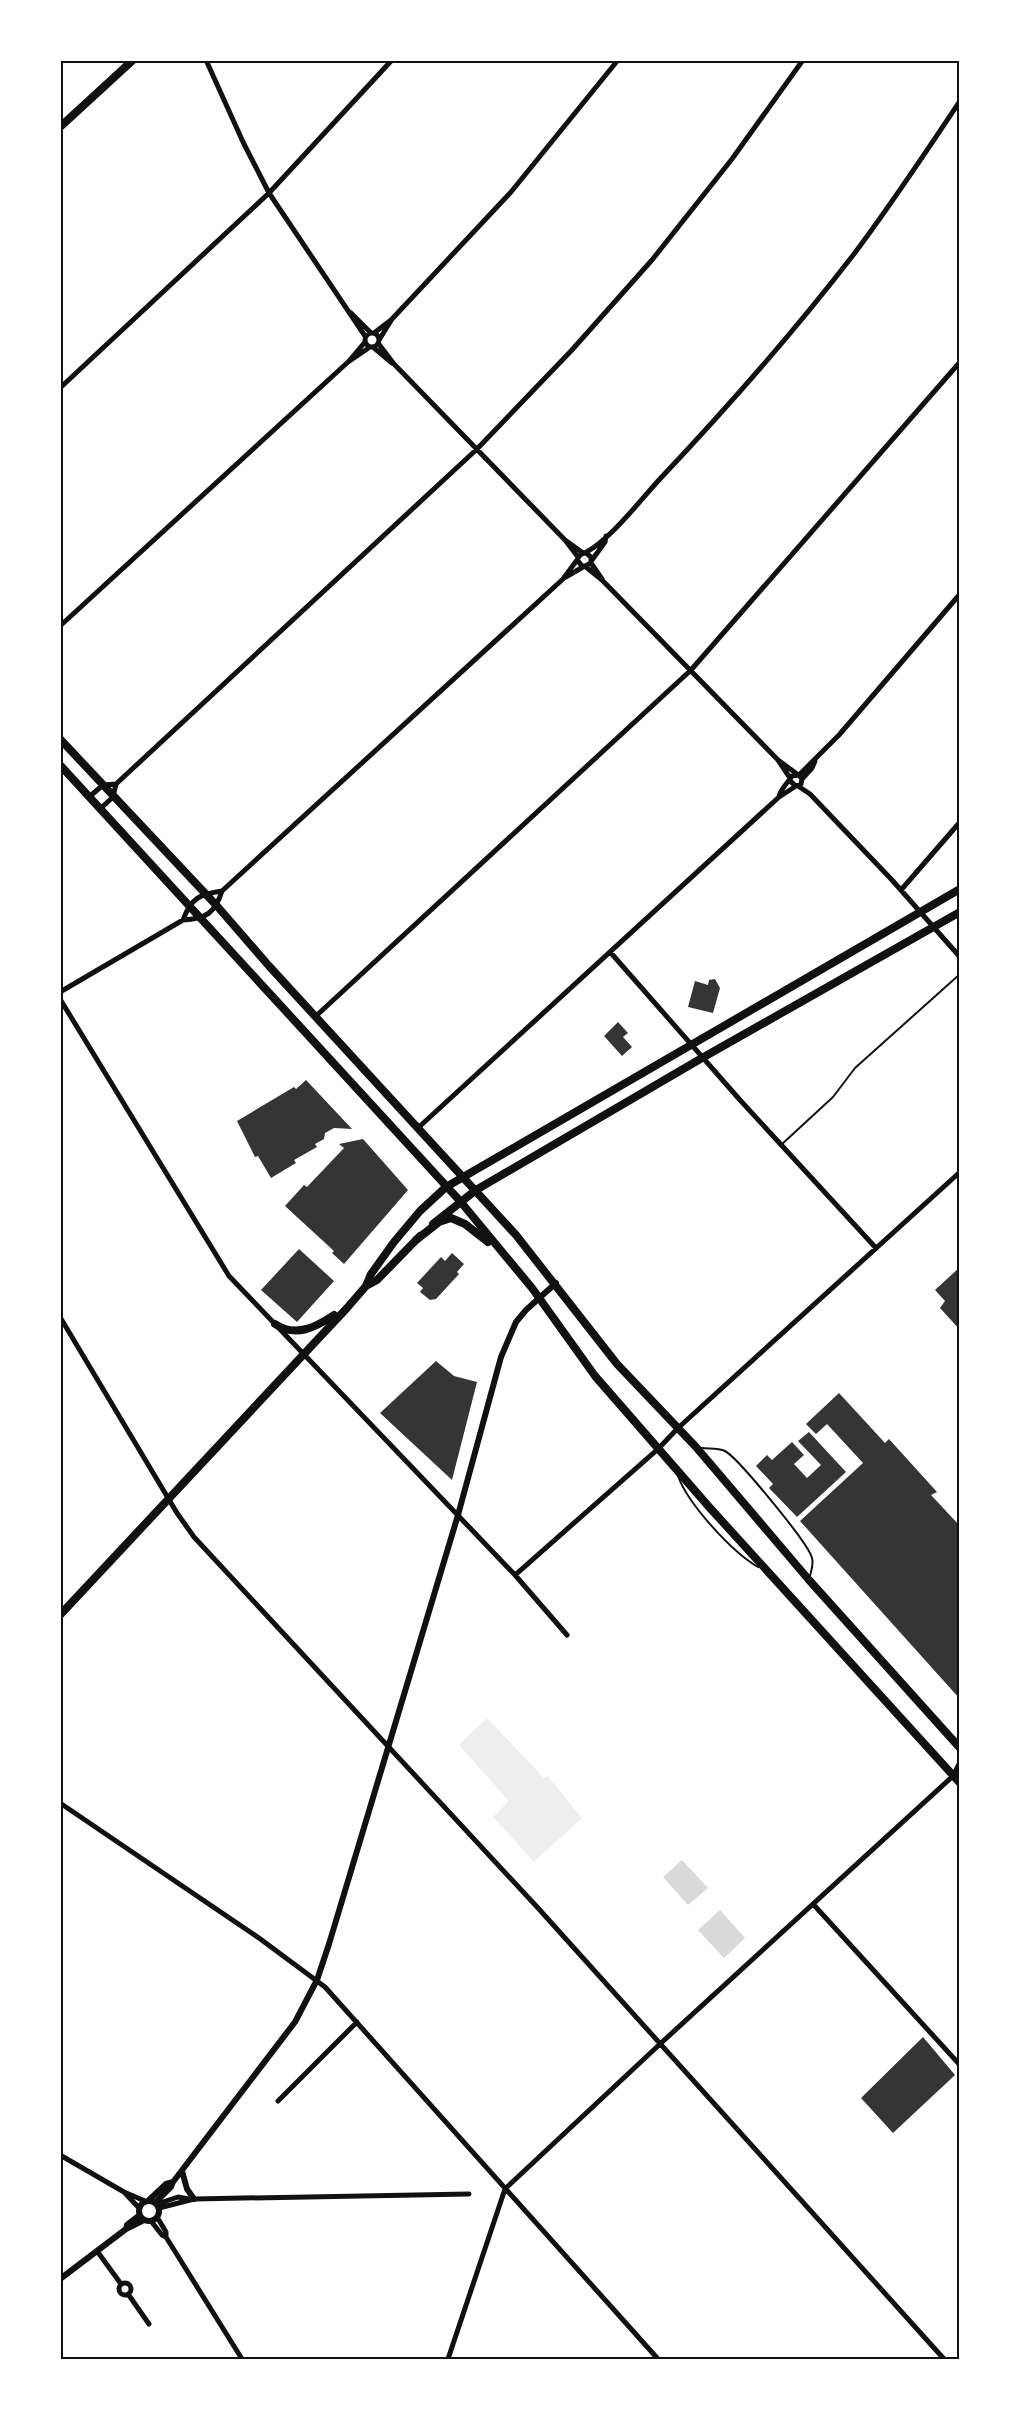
<svg xmlns="http://www.w3.org/2000/svg" width="1020" height="2419" font-family="Bitter,serif">
<rect width="100%" height="100%" fill="#fff"/>
<path fill="#eee" d="M487,1718L544,1778L548,1776L582,1818L534,1862L493,1817L509,1801L459,1745Z"/>
<path fill="#d9d9d9" d="M682,1860L708,1888L688,1905L663,1877Z
M720,1910L745,1938L724,1958L698,1930Z"/>
<path fill="#353535" d="M715,979L720,988L713,1013L688,1007L695,981L708,985L709,980Z
M618,1022L628,1033L623,1037L632,1047L622,1056L604,1036Z
M306,1080L352,1129L334,1128L325,1133L324,1139L315,1144L317,1147L294,1160L296,1163L271,1178L258,1156L255,1157L237,1121L294,1087L296,1089Z
M363,1139L408,1190L344,1264L332,1253L334,1251L285,1206L304,1185L307,1187L344,1148L339,1144Z
M299,1249L334,1281L297,1322L261,1290Z
M452,1253L464,1264L457,1272L459,1274L436,1299L430,1300L420,1292L423,1288L417,1283L441,1257L445,1261Z
M960,1267V1330L940,1308L945,1301L935,1290Z
M436,1361L454,1376L477,1382L452,1480L380,1413Z
M839,1393L885,1443L889,1439L937,1492L931,1495L960,1526V1699L800,1521L863,1463L827,1424L816,1434L806,1424Z
M809,1432L846,1472L797,1517L769,1488L773,1484L756,1466L767,1455L772,1460L792,1442L804,1455L794,1464L807,1478L821,1465L798,1441Z
M923,2037L955,2075L893,2133L861,2098Z"/>
<g fill="none" stroke-linecap="round" stroke-linejoin="round">
<path stroke="#111" stroke-width="2" d="M781,1145L833,1097L855,1068L960,974
M702,1448C708,1449 718,1448 725,1451C738,1458 809,1544 812,1558C814,1564 811,1571 810,1576
M678,1476C688,1504 732,1552 758,1567"/>
<path stroke="#111" stroke-width="5" d="M206,60L243,142L269,193L365,336
M351,313L370,332
M365 340a7 7 0 1 1 14 0a7 7 0 1 1-14 0Z
M374,333L391,320
M379,340L392,319L511,192L618,60
M378,343L394,364L565,540L578,557
M373,347L392,363
M349,361L365,342
M60,388L269,193L392,60
M565,540L583,553
M586,553L591,557V563L583,567L577,560L580,555C605,546 639,502 658,481C727,408 793,333 854,254C891,205 926,152 960,101
M592,560L605,542L606,536
M591,563L602,579
M586,567L602,580L778,760L797,774
M564,578L583,567
M60,626L348,362L370,347
M778,760L790,778
M799,775L839,735L960,594
M802,779L812,768L815,761
M116,784L477,449L571,351L652,260L732,159L803,60
M798,786L810,794L892,880L960,957
M89,797L103,785L116,784
M779,797C780,789 788,783 792,776L799,775L802,779L801,784L796,786L790,781
M100,809L113,797L116,784
M901,890L960,822
M222,891L563,579L577,560
M183,920C191,898 200,894 222,891
M611,953L740,1100L876,1248
M60,992L183,920C206,919 215,913 222,891
M60,999L229,1276L515,1575L567,1635
M316,1016L691,670L960,362
M419,1127L779,797L796,786
M60,1317L177,1513L194,1537L538,1908L944,2359
M515,1575L659,1448L678,1428L960,1172
M60,1803L259,1938L325,1987L658,2359
M813,1904L960,2065
M278,2101L357,2022
M60,2155L124,2192L145,2201
M124,2192L139,2208
M157,2204L178,2197L189,2199
M159,2208L194,2199L469,2194
M157,2217L166,2232V2237L242,2359
M151,2221L162,2235L166,2237
M97,2251L121,2284
M119 2289a6 6 0 1 1 12 0a6 6 0 1 1-12 0Z
M128,2294L149,2324
M448,2359L505,2189L660,2044L953,1776L960,1762"/>
<path stroke="#111" stroke-width="6" d="M182,2171L187,2189L194,2199
M149,2200L166,2184L173,2182
M139 2211a10 10 0 1 1 20 0a10 10 0 1 1-20 0Z
M155,2203L171,2187L173,2182L295,2022L317,1980L329,1944L458,1515L501,1357L516,1322L526,1310L556,1283
M126,2229L144,2220
M60,2279L126,2229L127,2225L140,2215"/>
<path stroke="#111" stroke-width="8" d="M60,127L133,60
M433,1224L476,1190L702,1058L960,912
M366,1286L377,1280L420,1236
M275,1324C296,1338 316,1327 334,1315
M60,1615L347,1308L366,1286L371,1274L394,1242L420,1211L446,1187L960,889"/>
<path stroke="#111" stroke-width="8" d="M60,739L217,906L269,966L516,1235L617,1364L696,1447L809,1580L960,1748
M60,765L460,1201L532,1288L595,1376L710,1508L960,1783
M416,1240L439,1222L451,1218L465,1224L488,1242"/>
</g>
<rect width="1020" height="2419" fill="none" stroke="#ffffff" stroke-width="123"/>
<rect x="62" y="62" width="896" height="2296" fill="none" stroke="#111" stroke-width="2"/>
</svg>
